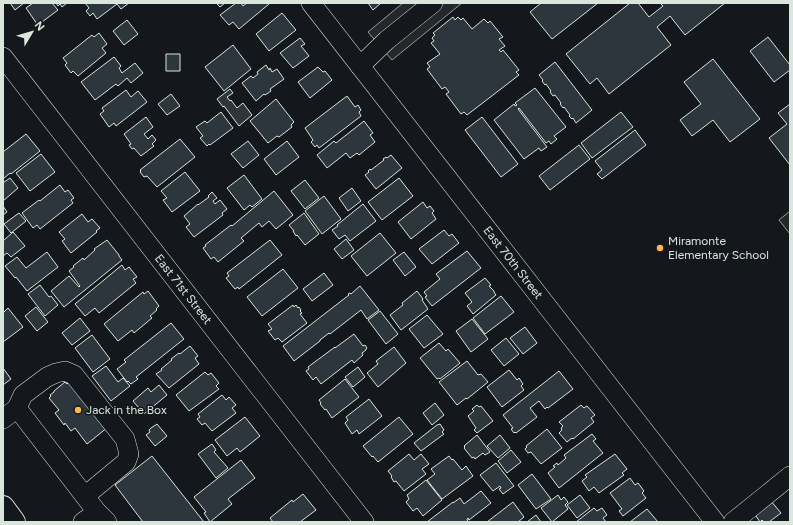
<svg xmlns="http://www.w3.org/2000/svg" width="793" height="525" font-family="Figtree,sans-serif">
<rect width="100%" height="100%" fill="#14181c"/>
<path fill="#24282b" stroke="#939e99" d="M403,3H462L392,60L368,32Z
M790,211V234L779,220Z"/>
<path fill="#2c363c" stroke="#d8e6dc" d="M10,3H24L15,10Z
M33,3H52L58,10L42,22L41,21L37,24L26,8Z
M56,3H67L62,7L60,4L58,6Z
M85,3H129L121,9L117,4L97,19L93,13L90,16L86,11L89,8Z
M216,3H225L220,7Z
M236,3H241L243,6L247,3H268L269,4L239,29L233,22L229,25L220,15Z
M368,3H381L373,10Z
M541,3H598L552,39L530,12Z
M630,3H638L649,17L663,6L660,3H725L685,35L670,16L657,27L671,45L609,94L597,78L590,84L566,54Z
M282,13L296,30L269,51L256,34Z
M453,17L455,20L458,17L461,20L463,18L472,29L484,19L488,23L490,21L503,37L499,39L505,46L499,50L501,52L503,50L519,70L516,72L519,75L467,115L464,112L461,114L446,94L449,92L445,87L442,89L427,69L430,67L427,63L440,54L431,43L434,41L432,38L435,35L433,33Z
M127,20L138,34L124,45L113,31Z
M99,33L107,44L102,48L106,53L78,76L73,71L71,73L65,65L67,63L63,58L92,35L94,37Z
M768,37L790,65V70L774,82L750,51Z
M300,38L305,44L301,46L309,56L293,68L280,53Z
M233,45L251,69L224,91L205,67Z
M166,54H180V71H166Z
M114,57L121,66L119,68L122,73L135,63L143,73L131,83L127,78L118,86L116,84L95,100L81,82Z
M713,59L760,119L730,142L713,120L692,136L680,120L701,104L684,82Z
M555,62L592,110L576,123L573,118L572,119L569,116L570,115L564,107L563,108L560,104L561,103L555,95L553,96L550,92L551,91L546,84L545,85L542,81L543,80L539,75Z
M266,65L269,70L270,68L272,72L277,69L284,79L270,89L271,91L265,95L264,94L256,101L242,83L251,76L253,78L258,74L257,72Z
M318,67L323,72L325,71L332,80L310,98L298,82Z
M535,88L566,127L554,136L557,139L551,144L549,141L546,143L519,108L518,109L547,147L541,151L539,148L524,159L494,120L514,104L515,106L517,105L515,103Z
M230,89L233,93L227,97L230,101L231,100L237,108L243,103L252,115L239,126L224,106L223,107L217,99Z
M126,90L131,97L138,91L147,102L116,126L114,123L109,127L100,114L104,111L102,108Z
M171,94L180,106L167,115L158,104Z
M347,96L355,107L358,105L361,110L359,112L361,116L319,148L317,145L315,147L311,142L313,140L305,128Z
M276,99L294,122L291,125L292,127L279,137L277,136L268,143L250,121Z
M790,104V165L769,138L787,124L778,113Z
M221,112L233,128L210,145L209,144L207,146L200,138L203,136L196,127L205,121L207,123Z
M621,112L633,127L592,158L581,143Z
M146,117L153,127L144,134L148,139L152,135L156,140L152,144L154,146L141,156L134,148L132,149L129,145L131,144L124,134Z
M482,117L518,164L501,177L465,130Z
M364,121L373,133L370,135L375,142L359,155L357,153L350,158L346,153L327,168L317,155L334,141L336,143Z
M635,130L646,145L602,179L597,174L602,170L595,161Z
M26,134L40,151L11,174L10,173L3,179V152Z
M180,139L195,157L157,187L147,176L144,177L140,172L141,171L140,170Z
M248,141L259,155L243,168L231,154Z
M287,141L299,157L276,175L264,159Z
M579,145L590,159L550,190L539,176Z
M41,154L55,172L30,191L16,173Z
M391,155L402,168L376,189L365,175L369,172L368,171L370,169L371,170L384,160L383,159L386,157L387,158Z
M185,172L200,191L172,212L163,200L167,198L161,191Z
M244,175L262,199L252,207L250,205L244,210L227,188Z
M10,178L18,188L3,201V183Z
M399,178L413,196L382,220L368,202Z
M305,180L319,198L305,209L291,191Z
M60,185L65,192L68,190L74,198L71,200L73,203L40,229L37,225L33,228L22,213L39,200L40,201Z
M352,188L361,201L348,211L339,198Z
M274,191L293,215L276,229L269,221L262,227L259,223L241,238L244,241L218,262L214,257L211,259L203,248L206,246L205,245L231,225L232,226Z
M212,192L217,198L213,201L215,204L220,200L227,209L222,213L223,215L194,237L186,227L190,224L184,216L198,204V205L209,197L208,196Z
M324,196L341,219L322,234L305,211Z
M423,202L427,208L430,206L434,211L432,213L436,219L411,239L398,222Z
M363,204L376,221L350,241L345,235L339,239L332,230L338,226L337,225Z
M3,206L7,212L3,215Z
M19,213L26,221L11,233L4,224Z
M304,213L319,234L305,245L297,235L296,236L293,231H294L289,225Z
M82,214L88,222L92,219L100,228L96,231L97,232L71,253L62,241L65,239L59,232Z
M444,230L449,236L452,234L459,243L432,264L419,249Z
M13,232L25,246L11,257L7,253L3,256V241Z
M380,233L396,253L367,276L351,256Z
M346,239L354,250L342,259L334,249Z
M107,240L119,255V256L122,260L64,307L51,291L69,276L79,287L80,286L69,271L74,267L73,266L83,258L84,260L95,250L94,249Z
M270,240L282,255L239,289L238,287L235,289L226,278L229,276L227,273Z
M467,251L481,268L432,306L425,297L427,296L424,292L440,279L436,274Z
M47,252L58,267L27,291L16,277L15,278L5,266L17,257L26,268Z
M404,252L416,267L405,276L393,260Z
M122,265L125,270L129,267L137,277L133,279L136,283L99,313L95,308L85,316L75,304Z
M283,269L298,288L262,316L247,297Z
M324,273L333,285L312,301L303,289Z
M485,278L491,285L489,286L494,291V292L496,295L473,314L467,306L472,302L465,293Z
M40,285L49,297L51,296L58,305L45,316L28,294Z
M360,286L379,310L367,319L361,310L330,334L329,333L320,340V341L294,361L283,346L349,295L348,294L350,293L351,294Z
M148,291L159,306L156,309L157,310L150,316L152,318L134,333L132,330L118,341L104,324L143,292L144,294Z
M417,291L423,299L422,300L428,309L401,330L390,315L403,305L402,303Z
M501,296L514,312L485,334L473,318Z
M293,305L294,307L296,305L298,308L299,307L301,310L300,311L302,313L300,314L307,323L282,342L278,338L275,340L268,331L272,329L268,324Z
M36,307L48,322L37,331L25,316Z
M8,308L23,327L3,342V313Z
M380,311L398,334L386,344L368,320Z
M427,315L443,334L424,348L409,329Z
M80,318L90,331L72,345L62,333Z
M472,319L488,339L471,352L456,331Z
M171,323L184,339L136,377L138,379L131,384L128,381L127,382L117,369L126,362L124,360Z
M525,327L537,343L523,354L510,338Z
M354,334L363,346L365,345L367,348L366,349V350L362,353L363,355L354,363L352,360L321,384L316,377L313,380L306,371L309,369L308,367L335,347V348Z
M92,335L110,359L93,372L75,348Z
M506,338L519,354L504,366L491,350Z
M439,343L446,351L448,349L460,363L440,379L439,378L437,379L420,358Z
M190,346L198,356L195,358L199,364L169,388L156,374L162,370L161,369L172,360L171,359L179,353L180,354Z
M394,347L406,363L378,387L367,373L378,364L376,361Z
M467,361L478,375L481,374L488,382L467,399L466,398L457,405L439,382Z
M106,366L118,382L123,378L130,386L111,401L92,376Z
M358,367L365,377L353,387L345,377Z
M3,368L11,379L3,385Z
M509,370L517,380L519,378L523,384L521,386L524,390L502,407L487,387Z
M559,371L573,389L548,408L547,407L545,409L539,401L530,408L537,417L516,433L515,432L514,433L511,429L513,428L503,415Z
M205,372L208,375L211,373L219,383L216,386L219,389L189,411L176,395Z
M345,379L359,397L332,418L326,409L325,410L320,404L321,403L319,400Z
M72,380L108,427L87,444L75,428L71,431L65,423L64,425L55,413L59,410L49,398L51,396L50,395L54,392V391L65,382L67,384Z
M159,385L167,395L144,414L133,401L148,388L151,392Z
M222,395L226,400L229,397L236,405L232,408L236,413L212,431L205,423L202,425L197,419L200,417L198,414Z
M369,399L382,416L359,434L357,430L352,434L345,423L348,420L346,417Z
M435,403L444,415L432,425L423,413Z
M477,405L479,407L481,406L493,421L477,433L474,430L476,428L468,416L474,411L472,409Z
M581,405L584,408L587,406L595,415L591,418L594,422L573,439L572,438L567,442L559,433L562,430L561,428L563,426L559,422Z
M245,417L260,436L240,452L237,448L227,456L215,440Z
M399,417L413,434L378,462L373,456L372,457L363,446Z
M157,424L167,436L155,446L146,435L150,432L149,430L151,428Z
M440,424L444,430L442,432L444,434L421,451L414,443L437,425Z
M547,429L562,448L541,464L531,452L528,453L525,449L527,447L526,446Z
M592,434L596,439L593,441L603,453L559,488L548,473L555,467L553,466L557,463L558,465L566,458L564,455Z
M477,435L490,452L485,455L483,453L475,459L474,457L472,458L464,448L465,447L464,446Z
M500,435L510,448L498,458L487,446Z
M212,444L216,450L214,452L228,468L216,478L198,454Z
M511,450L521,462L507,473L498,461Z
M409,454L414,460L421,454L429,464L422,469L426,474L404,491L396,481L394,482L391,477L392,476L388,471Z
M615,454L627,469L622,473L624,475L603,490L599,493L594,487L589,491L582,481L587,477L585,475Z
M152,456L204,522H143L115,485Z
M449,456L452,460L453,459L462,470L466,466L473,476L442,499L427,480L435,474L431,469Z
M241,460L255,478L228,499L232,504L210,522L204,513L206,512L194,497Z
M496,463L514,486L503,494L499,489L501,488L500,486L493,491L480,475Z
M532,474L551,499L536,509L518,485Z
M630,478L635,485L638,483L644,491L642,493L646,498L623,516L619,511L622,509L610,493Z
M426,480L442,500L423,516L417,508L413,511L406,502L409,499L407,495Z
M481,491L491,503L469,520L468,518L467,519L468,522H427L453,502V503L460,498L464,504Z
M303,494L316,510L300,522H273L270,518L292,500L293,502Z
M558,495L561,500L564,497L568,502L565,505L568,509L552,522L541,508Z
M580,495L590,508L577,518L567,505Z
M770,500L781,513L769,522H764L762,520L760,522L756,516L758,514L756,511Z
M513,502L524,517L518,522H487Z
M594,508L597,511L602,508L607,515L603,518L606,522H576Z
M647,509L658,522H630Z
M536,515L541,522H527Z"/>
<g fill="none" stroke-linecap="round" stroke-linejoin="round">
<g stroke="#d8e6dc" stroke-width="20">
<g id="minor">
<path id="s1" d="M311,3L715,522"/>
<path id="s2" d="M3,57L364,522"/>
<path d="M360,66L387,40L433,3"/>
<path d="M17,408L23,395L47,377L56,373L65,371L74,375L125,439L129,454L126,462L85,496"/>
<path d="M3,419L17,408L97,512L107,522"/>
<path d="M83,522L97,512"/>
<path d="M733,522L790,476"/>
</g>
</g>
<g stroke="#d8e6dc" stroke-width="24">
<path id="major" d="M3,507L14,522"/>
</g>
<use href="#minor" stroke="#14181c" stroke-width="19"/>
<use href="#major" stroke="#14181c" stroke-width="22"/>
</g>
<g fill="#ffb74d" stroke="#14181c" stroke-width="1.5">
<circle cx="660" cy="248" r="4"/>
<circle cx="78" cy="410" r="4"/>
</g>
<g text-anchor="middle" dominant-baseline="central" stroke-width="3" stroke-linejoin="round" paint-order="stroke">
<g font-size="12" fill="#d8e6dc" stroke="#14181c" text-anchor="start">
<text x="668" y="241">Miramonte<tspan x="668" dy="14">Elementary School</tspan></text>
<text x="86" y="410">Jack in the Box</text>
</g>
<g font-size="12" fill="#d8e6dc" stroke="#14181c">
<text stroke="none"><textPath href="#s1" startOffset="329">East 70th Street</textPath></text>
<text stroke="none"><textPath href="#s2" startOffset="294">East 71st Street</textPath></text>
</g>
</g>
<rect width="793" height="525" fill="none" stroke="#d8e6dc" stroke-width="8"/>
<g transform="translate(32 32) rotate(52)" stroke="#14181c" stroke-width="3" paint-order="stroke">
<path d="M0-3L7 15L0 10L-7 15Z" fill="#d8e6dc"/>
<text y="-6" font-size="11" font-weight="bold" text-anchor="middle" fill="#d8e6dc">N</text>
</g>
</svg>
